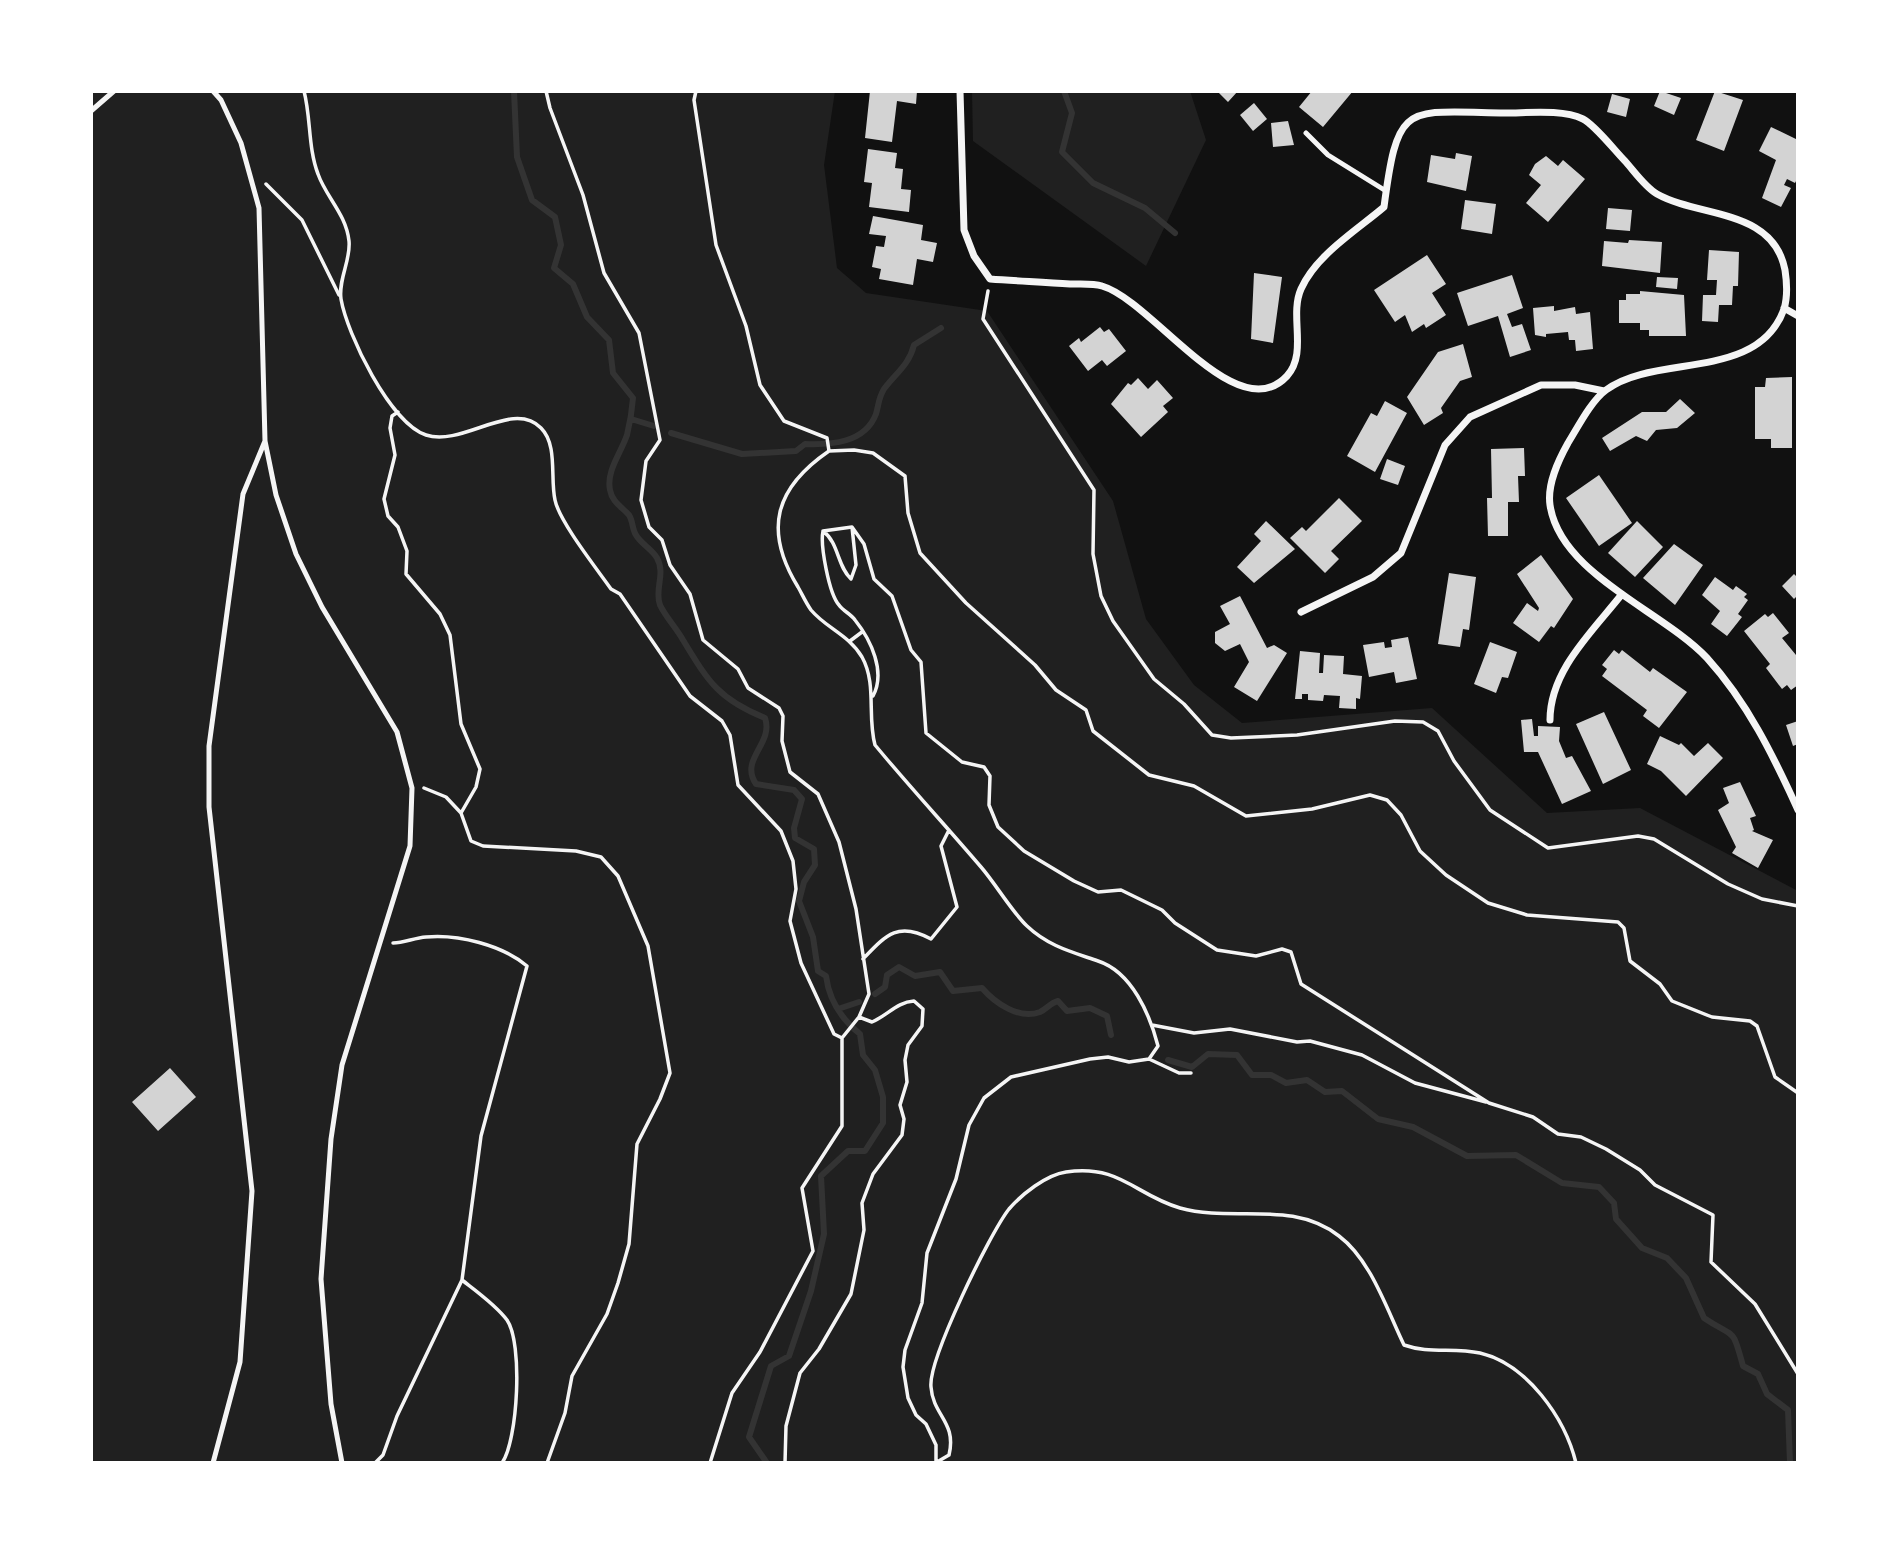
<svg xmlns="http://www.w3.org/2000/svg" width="1889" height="1554" font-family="'Open Sans',sans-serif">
<rect width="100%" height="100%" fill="#111"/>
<path fill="#202020" d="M91,91H835L824,165L837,268L866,293L987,311L1113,501L1146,619L1194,685L1242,723L1432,708L1547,813L1640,808L1798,891V1463H91Z
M972,91H1190L1206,140L1146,266L973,141Z"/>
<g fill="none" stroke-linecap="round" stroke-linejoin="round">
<path stroke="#333" stroke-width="6" d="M514,91L517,157L532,200L555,217L561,245L554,268L573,284L587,317L609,340L613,373L633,398C632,411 630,423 627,435C621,453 606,471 610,490C612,502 622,507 629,515C633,521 632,529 636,535C641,544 652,549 657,558C666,574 654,590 660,605C665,616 677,629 683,640C708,681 718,699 765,718C774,744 739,759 756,784L794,790L802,799L794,828L795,838L814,849L815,865L804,882L799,901L813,937L818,971L826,976C829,1000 840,1018 860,1034L863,1055L875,1070L883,1097V1123L865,1151H848L821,1176L824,1234L811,1291L789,1356L771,1366L749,1437L767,1463
M1064,91L1072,113L1062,152L1093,183L1145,208L1175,233
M631,419L654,426
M671,433L742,454L796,451L805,444C831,445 865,443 876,414C879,404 878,399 884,389C896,373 909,365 914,345L941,328
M875,994L885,987L887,975L899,967L915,976L940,972L953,991L982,988C995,1003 1019,1020 1040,1012C1047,1009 1050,1003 1058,1001L1067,1011L1090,1008L1107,1016L1111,1035
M838,1009L859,1002
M1168,1060L1192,1067L1208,1054L1237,1055L1252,1075H1271L1286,1083L1307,1080L1325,1092L1342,1091L1378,1119L1413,1127L1467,1156L1516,1155L1562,1183L1599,1187L1614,1203L1616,1219L1642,1248L1667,1258L1686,1278L1704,1318C1735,1339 1732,1325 1743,1366L1758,1374L1767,1394L1788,1410L1790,1463"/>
</g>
<path fill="#d3d3d3" d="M870,91H917L916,104L897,101L892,142L865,138Z
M1217,91H1238L1228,102Z
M1312,91H1353L1323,127L1299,107Z
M1660,91L1681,98L1674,115L1654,106Z
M1715,91L1743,100L1724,151L1696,140Z
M1612,94L1630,99L1626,117L1607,112Z
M1254,103L1267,119L1253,131L1240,115Z
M1288,121L1294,145L1273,147L1271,123Z
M1771,127L1798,140V177L1795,183L1787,179L1784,185L1791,188L1781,207L1762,198L1776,160L1759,151Z
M868,149L897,153L895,168L903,169L901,189L911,190L909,212L869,207L872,183L864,182Z
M1456,153L1472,156L1466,191L1427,182L1431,155L1455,159Z
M1546,156L1558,166L1563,160L1585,179L1548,222L1526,203L1541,185L1529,175L1535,164Z
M1465,200L1496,204L1492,234L1461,229Z
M1608,208L1632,210L1630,231L1606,229Z
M873,216L923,225L921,240L937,243L933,262L917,259L913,285L879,279L881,269L872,267L876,246L884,247L886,236L869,234Z
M1629,240L1662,242L1660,273L1602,266L1604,241L1628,243Z
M1709,250L1739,252L1738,286H1733L1732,305H1719L1718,322L1702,321L1703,295H1716L1717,280H1707Z
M1427,255L1446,284L1432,293L1446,315L1426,328L1424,324L1412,332L1405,315L1395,322L1374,290Z
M1254,273L1282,277L1273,343L1251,339Z
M1512,275L1523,308L1507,314L1512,327L1522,324L1531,350L1510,357L1498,316L1468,326L1457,293Z
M1657,277L1678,278L1677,289L1656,287Z
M1640,291L1684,295L1686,336H1649V330H1640V323H1619V300H1626V294H1640Z
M1554,306V311L1575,307L1576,314L1590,312L1593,349L1576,351L1575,340H1569L1568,332L1546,334V337L1535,335L1533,308Z
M1100,327L1104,332L1109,329L1126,351L1107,366L1102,360L1088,371L1069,346L1079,338L1081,342Z
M1463,344L1472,377L1460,381L1441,408L1443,413L1424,425L1407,397L1438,352Z
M1792,377V448H1771V439H1755V387H1765L1766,378Z
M1138,378L1148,389L1157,380L1173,398L1163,406L1168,412L1141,437L1111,404L1128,383L1131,385Z
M1680,399L1695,413L1677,428L1656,430L1647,441L1636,436L1610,451L1602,438L1642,412H1666Z
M1385,401L1407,413L1375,472L1347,456L1371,413L1377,416Z
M1524,448L1525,476H1518L1519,502H1508V536H1488L1487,498H1492L1491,449Z
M1387,459L1405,466L1398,485L1380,479Z
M1599,475L1632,523L1599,546L1566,498Z
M1339,498L1362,521L1331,551L1339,559L1325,573L1290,538L1302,527L1306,531Z
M1266,521L1295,549L1254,583L1237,567L1261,541L1254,534Z
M1637,521L1663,547L1635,577L1608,553Z
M1674,544L1703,565L1675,605L1643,578Z
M1541,555L1573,599L1554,628L1551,626L1539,642L1513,623L1527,603L1538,611L1539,608L1517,574Z
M1449,573L1476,577L1469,630L1463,629L1460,647L1438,644Z
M1794,574L1798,578V595L1794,599L1782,586Z
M1715,577L1733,590L1736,586L1747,594L1744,597L1748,600L1738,614L1742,617L1727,636L1711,624L1720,611L1702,595Z
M1240,596L1267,648L1274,645L1287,653L1257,701L1234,687L1249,662L1240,644L1225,651L1215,643V632L1230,624L1220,606Z
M1773,613L1789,633L1782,638L1796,655L1798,653V685L1791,690L1787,685L1782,689L1766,668L1770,664L1744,631L1765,614L1768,617Z
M1408,637L1417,679L1396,683L1394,672L1369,677L1363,645L1384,642L1385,648L1392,647L1391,640Z
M1490,642L1517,652L1508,678L1502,677L1496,693L1474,684Z
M1614,650L1619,654L1622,650L1650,672L1653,668L1687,692L1659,728L1643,716L1647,710L1602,676L1607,669L1602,665Z
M1300,651L1320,653L1319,673H1323L1324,655L1344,656L1343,674L1362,676L1360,699L1356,698V709L1339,708L1340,696L1324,695L1323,701L1308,700V694H1302V699H1295Z
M1604,712L1631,770L1603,784L1576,724Z
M1532,719L1534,736H1538V726L1560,727L1559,741L1566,758L1572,756L1591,791L1562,804L1538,752H1524L1521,720Z
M1798,721V744L1793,746L1786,725Z
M1660,736L1679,745L1681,743L1694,756L1708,743L1723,758L1686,796L1661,771L1647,764Z
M1740,782L1756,816L1750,818L1754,830L1752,831L1773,840L1758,868L1732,853L1736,847L1718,810L1729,803L1723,788Z
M170,1068L196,1097L158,1131L132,1102Z"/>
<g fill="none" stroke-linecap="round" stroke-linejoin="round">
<path stroke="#f5f5f5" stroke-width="3.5" d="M304,91C311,118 308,148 318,174C326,197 346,214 349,241C351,260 338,280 341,299C347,334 390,423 426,435C463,447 513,399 541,428C558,445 550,478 555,500C559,521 597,569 611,589L620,594L690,696L722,721L730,735L738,785L781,831L793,861L796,889L790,921L801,963L834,1034L842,1038V1126L802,1188L813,1251L760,1352L732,1393L710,1463
M546,91L550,108L583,195L604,273L639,333L660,440L646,461L641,500L649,527L662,540L670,565L690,594L703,640L738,669L748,688L779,708L783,716L782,741L790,772L818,794L839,842L856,909L869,994L859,1017L872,1022C888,1015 897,1002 914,1001L923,1009L922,1026L908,1045L905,1060L907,1082L900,1105L904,1119L902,1135L873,1174L862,1203L864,1230L851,1294L819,1349L800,1373L786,1426L785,1463
M696,91L694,100L716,245L746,326L760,385L784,421L827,438L829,451C775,488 763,530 798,587C802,594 806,603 811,610C826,628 849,635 862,657C877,684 867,716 875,745C909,786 946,826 981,867C995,883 1012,912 1027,926C1048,946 1072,952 1098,961C1132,972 1150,1015 1158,1046L1149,1059L1129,1062L1108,1057L1090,1059L1011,1077L984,1098L969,1125L956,1179L927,1253L922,1303L905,1350L903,1367L908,1398L916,1415L926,1424L936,1445V1463
M266,184L302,220L339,295
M988,291L983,319L1094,490L1093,554L1101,596L1113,621L1154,679L1184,704L1212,735L1231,738L1297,735L1395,721L1423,722L1438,731L1454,761L1490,810L1548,848L1638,836L1654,839L1728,884L1762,899L1798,906
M398,412L392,416L390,428L395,455L384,499L388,516L398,527L407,551L406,574L440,614L450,635L461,724L480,769L476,787L461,813L471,841L483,846L576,851L601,857L618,876L648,946L670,1073L660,1099L637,1144L629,1244L618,1283L607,1314L572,1376L565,1413L547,1463
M829,451L854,450L873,453L905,476L908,513L920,553L966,603L1035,665L1056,690L1086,710L1093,731L1149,775L1194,786L1246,816L1312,809L1370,795L1387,800L1401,815L1420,851L1446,875L1488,903L1527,915L1618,922L1624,928L1630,961L1660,984L1672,1001L1712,1017L1750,1021L1757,1026L1775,1077L1798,1093
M823,531L852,527
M850,641L862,632
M873,696C886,672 871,640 855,620C851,614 843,611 839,605C829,594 820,545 823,531C839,543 837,566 851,579L856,565L852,527L864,544L874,579L892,596L911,650L921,662L926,733L962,762L984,767L990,776L989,805L998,827L1024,851L1074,881L1098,892L1121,890L1162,910L1175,923L1217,950L1256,956L1282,949L1291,952L1301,984L1489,1103L1533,1117L1558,1134L1581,1137L1606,1149L1640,1170L1655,1185L1713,1215L1711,1262L1755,1304L1798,1374
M424,788L446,797L461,813
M863,959C886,935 898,921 931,939L957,907L941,846L949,830
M1152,1025L1194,1033L1230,1029L1297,1042L1310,1041L1362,1055L1415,1083L1486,1102
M842,1038L859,1017
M1149,1059L1179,1073H1191
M462,1280C476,1291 496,1305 507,1320C523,1343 518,1440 502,1463
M937,1462L949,1455C957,1422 933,1416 931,1387C928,1360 990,1233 1009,1209C1022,1194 1046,1175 1066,1172C1120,1164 1135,1195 1180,1208C1233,1223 1291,1199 1339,1236C1371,1260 1387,1310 1404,1345C1429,1354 1454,1347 1480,1353C1527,1364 1565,1418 1576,1463
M375,1463L383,1455L397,1416L462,1280L481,1136L527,966C502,945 458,934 426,937C414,938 404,943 393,943"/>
<path stroke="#f5f5f5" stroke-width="5" d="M213,91L221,100L241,143L259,208L265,441L276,495L296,554L322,607L397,732L412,788L410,846L342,1065L331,1139L321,1279L331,1404L342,1463
M91,111L114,91
M1306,133L1328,155L1386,191
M213,1463L240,1362L252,1191L209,807V746L243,494L265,441"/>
<path stroke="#f5f5f5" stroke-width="7" d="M960,91L964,230L974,256L990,279C1017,281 1044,282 1070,284C1080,284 1093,283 1102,286C1153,301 1237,430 1287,376C1308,353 1289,316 1301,289C1316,255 1357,230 1384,207C1398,101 1404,111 1505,113C1528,113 1562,109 1583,119C1595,125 1615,151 1625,161C1634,171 1645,187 1657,194C1700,218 1773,208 1785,270C1787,283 1788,296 1784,309C1758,382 1655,353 1606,390C1591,401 1578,427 1568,443C1558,461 1547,484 1550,505C1560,574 1663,611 1707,658C1747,702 1773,755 1798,810
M1784,308L1798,316
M1301,612L1373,577L1401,553L1445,445L1470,417L1541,385H1575L1604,391
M1550,720C1550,670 1593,631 1622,594"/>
</g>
<rect width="1889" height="1554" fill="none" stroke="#ffffff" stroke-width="186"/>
</svg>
